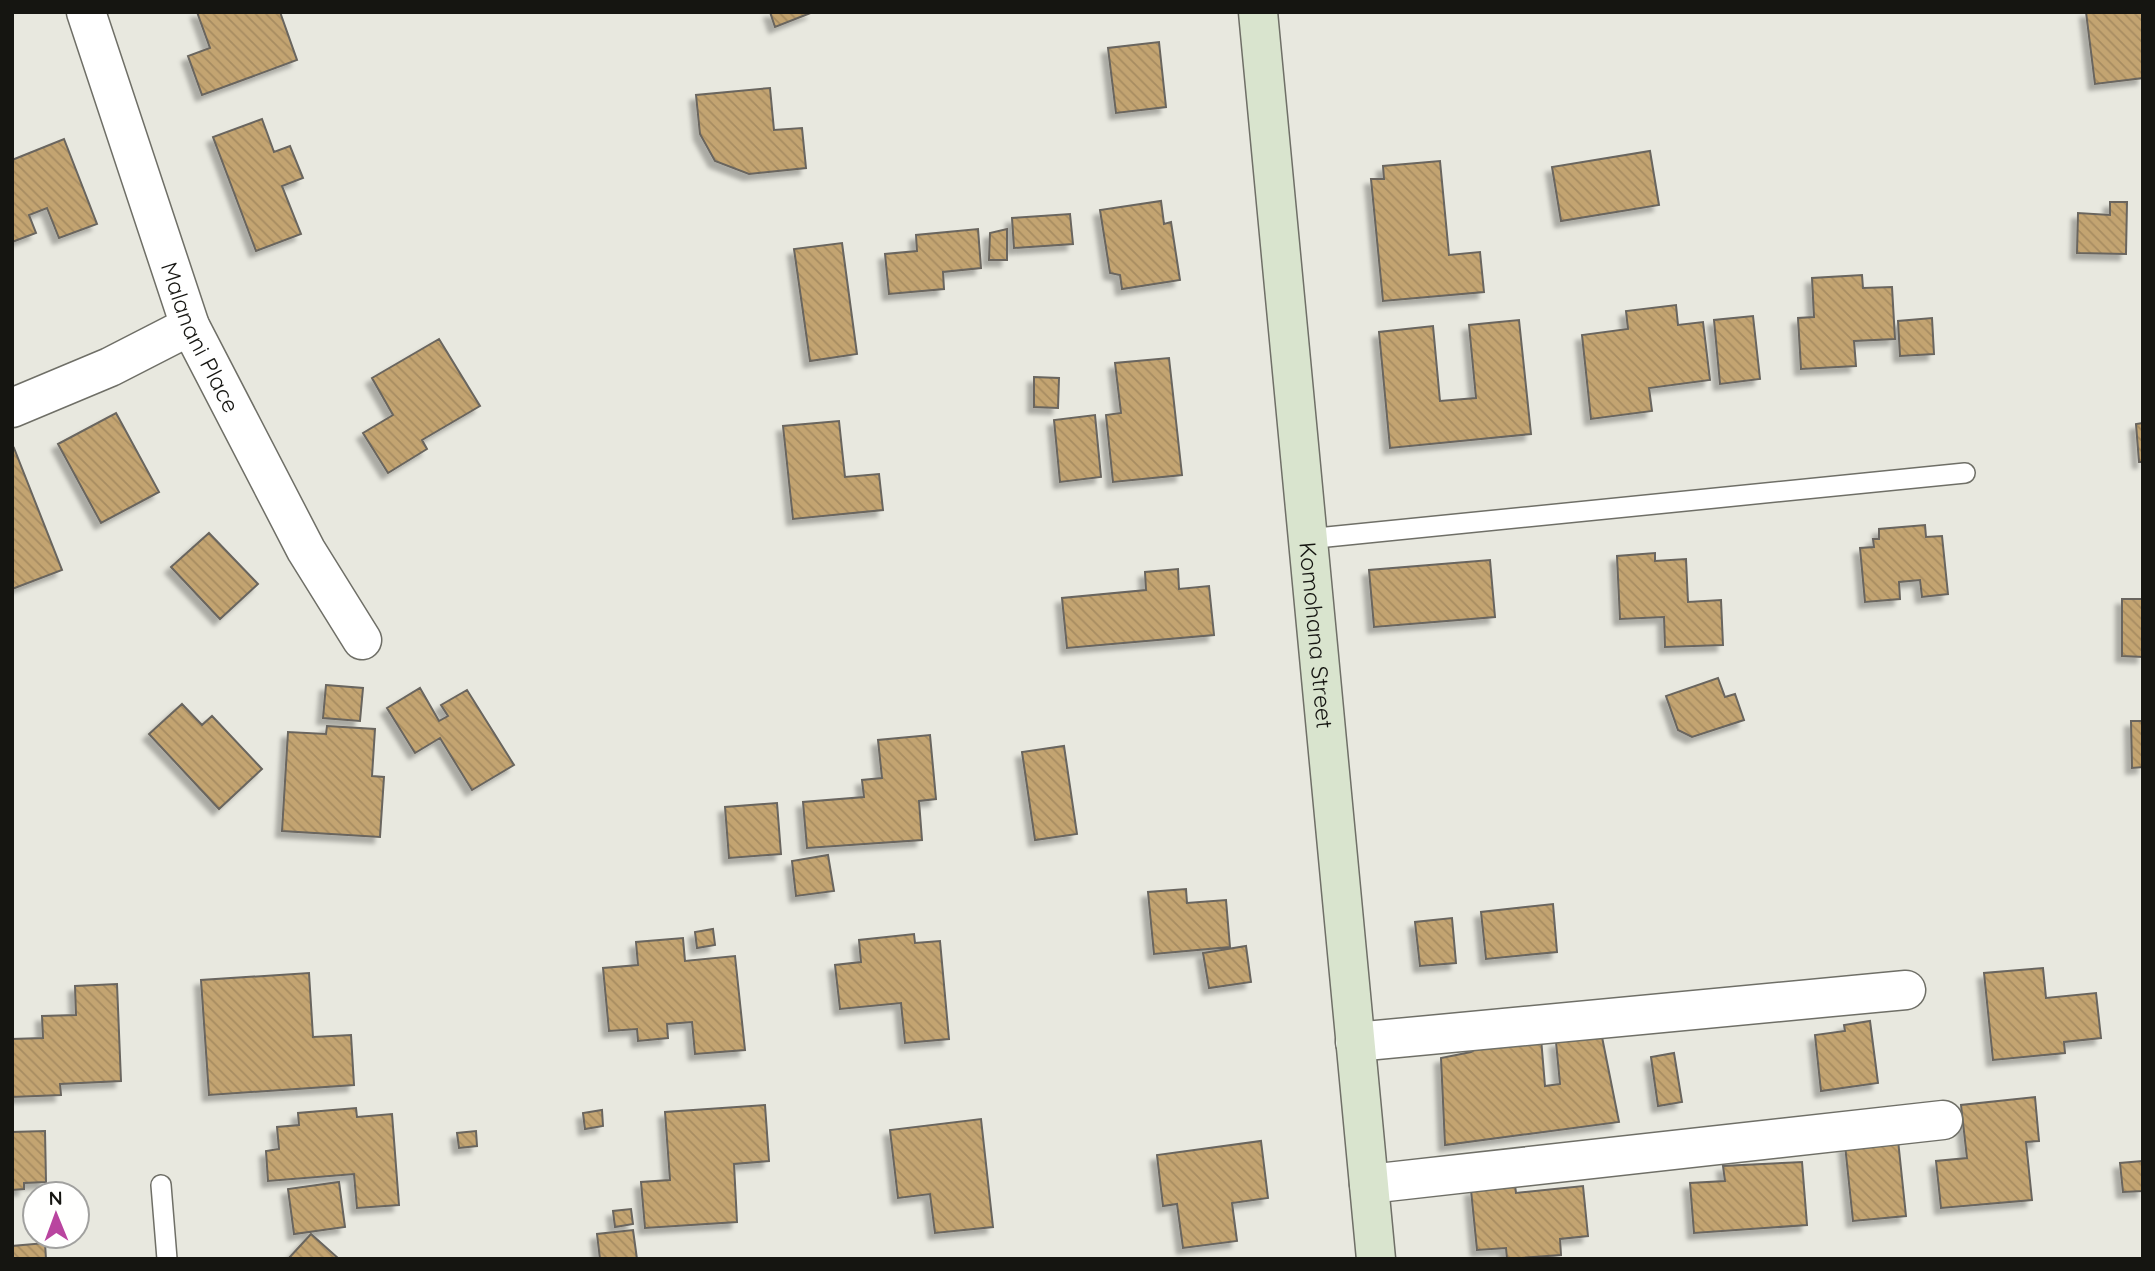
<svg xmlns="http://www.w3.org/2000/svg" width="2155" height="1271" font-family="Quicksand,sans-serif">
<defs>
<pattern id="building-back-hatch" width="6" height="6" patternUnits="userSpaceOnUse" patternTransform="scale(1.75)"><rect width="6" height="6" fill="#c3a471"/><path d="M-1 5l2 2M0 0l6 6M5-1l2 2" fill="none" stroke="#a78c61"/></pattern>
<filter id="shadow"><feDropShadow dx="-6" dy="6" stdDeviation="2" flood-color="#0004"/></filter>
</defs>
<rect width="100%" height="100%" fill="#e8e8df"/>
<path fill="url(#building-back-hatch)" stroke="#69655e" stroke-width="2" filter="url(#shadow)" d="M197,12H280L297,60L202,95L188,56L210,48Z
M770,12H813L775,27Z
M2086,12H2143V78L2095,84Z
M1159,42L1166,107L1116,113L1108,48Z
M770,88L774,130L802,128L806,168L749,174L715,161L700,134L696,95Z
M262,119L274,152L290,146L303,178L282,186L301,234L256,251L213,137Z
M64,139L97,224L59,238L47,208L29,215L36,233L12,242V160Z
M1650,151L1659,205L1561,221L1552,167Z
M1440,161L1449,255L1480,252L1484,292L1383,301L1371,179H1384L1383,166Z
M1161,201L1164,224L1171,222L1180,280L1122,289L1120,275L1110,273L1100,210Z
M2110,202H2127L2126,254L2077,253L2078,213L2110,215Z
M1070,214L1073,244L1014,248L1012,218Z
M978,229L981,268L943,272L944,289L889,294L885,254L917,251L916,235Z
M1007,229V260H989L990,233Z
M842,243L857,354L810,361L794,249Z
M1862,275L1863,288L1892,287L1895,339L1854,341L1856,366L1801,369L1798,318L1814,317L1812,278Z
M1676,305L1678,325L1703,322L1710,380L1649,388L1652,411L1591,419L1582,335L1628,329L1626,311Z
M1753,316L1760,379L1720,384L1714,320Z
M1932,318L1934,354L1900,356L1898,321Z
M1519,320L1531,434L1390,448L1379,332L1433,326L1440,401L1476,398L1469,325Z
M439,339L480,406L422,440L427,449L388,473L363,433L393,415L372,378Z
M1169,358L1182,475L1113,482L1106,415L1121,413L1115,363Z
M1034,377L1059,378L1058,408L1034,407Z
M116,413L159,492L101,523L58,444Z
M1095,415L1101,477L1060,482L1054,420Z
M839,421L845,477L879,474L883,510L793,519L783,426Z
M2143,423V462H2139L2136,424Z
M14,448L62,570L12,589V449Z
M1925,525L1926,537L1942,536L1948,594L1922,597L1920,580L1899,582L1900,599L1865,602L1860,548L1874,547L1873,539H1879V529Z
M209,533L258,584L220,619L171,567Z
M1655,553V561L1686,559L1688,602L1721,600L1723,645L1665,647L1664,617L1620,619L1617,556Z
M1490,560L1495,617L1374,627L1369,570Z
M1178,569L1179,589L1209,586L1214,635L1067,648L1062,598L1146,590L1145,572Z
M2122,599H2143V657L2122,656Z
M1718,678L1725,697L1735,694L1744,720L1692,737L1678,730L1666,696Z
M326,685L363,688L360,721L323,718Z
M420,688L439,721L448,716L441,705L467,690L514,765L472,790L440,738L415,753L387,708Z
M182,704L202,725L212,716L262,769L219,809L149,734Z
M2131,721H2143V767L2132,768Z
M327,726L375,729L372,776L384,777L380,837L282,831L288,732L326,734Z
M930,735L936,799L919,801L922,840L807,848L803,802L864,797L862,780L882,778L878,740Z
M1064,746L1077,834L1035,840L1022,752Z
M777,803L781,854L729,858L725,807Z
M828,855L834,891L796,896L792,861Z
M1186,889L1187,903L1226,900L1230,947L1154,954L1148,892Z
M1553,904L1557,952L1486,959L1481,912Z
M1452,918L1456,963L1420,966L1415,922Z
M713,929L715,945L697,948L695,932Z
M914,934L915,943L940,941L949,1039L905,1043L901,1003L840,1009L835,965L861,962L859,940Z
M683,938L685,961L735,956L745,1050L695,1054L692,1022L667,1024L668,1038L638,1041L637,1029L609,1031L603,968L638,965L636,942Z
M1246,946L1251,982L1209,988L1203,953Z
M2043,968L2046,998L2096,993L2101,1038L2064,1042L2065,1053L1993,1060L1984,973Z
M309,973L313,1037L351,1035L354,1085L209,1095L201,980Z
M117,984L121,1081L60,1084L61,1095L12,1097V1039L43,1038L42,1016L76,1015L75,986Z
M1870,1021L1878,1083L1821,1091L1815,1035L1845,1031L1844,1025Z
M1602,1037L1619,1122L1445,1145L1441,1058L1471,1052L1483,1044L1541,1038L1545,1086L1560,1084L1556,1042Z
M1674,1053L1682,1102L1658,1106L1651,1057Z
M2035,1097L2039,1141L2026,1142L2032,1200L1941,1208L1936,1161L1967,1158L1961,1105Z
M765,1105L769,1161L734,1164L737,1222L645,1228L641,1182L670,1180L665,1112Z
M356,1108L357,1117L392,1114L399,1205L357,1208L354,1174L268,1181L266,1151L279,1149L277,1127L299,1125L298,1113Z
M602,1110L603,1126L585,1129L583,1113Z
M981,1119L993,1227L935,1233L930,1194L898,1198L890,1130Z
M45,1131L46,1182L24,1183V1189L12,1190V1132Z
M476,1131L477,1146L459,1148L457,1133Z
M1898,1140L1906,1216L1853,1221L1845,1145Z
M1261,1141L1268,1198L1232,1203L1237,1241L1183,1248L1177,1204L1163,1206L1157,1155Z
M2142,1161L2143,1191L2123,1192L2120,1163Z
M1802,1162L1807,1225L1694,1233L1690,1183L1725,1181L1723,1166Z
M339,1182L345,1227L294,1234L288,1189Z
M1515,1185L1516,1193L1583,1186L1588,1236L1560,1239L1561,1255L1507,1259L1506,1248L1477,1250L1471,1190Z
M631,1209L633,1224L615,1227L613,1211Z
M633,1230L637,1259H600L597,1234Z
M311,1234L339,1259H288Z
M45,1243L46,1259H12V1246Z"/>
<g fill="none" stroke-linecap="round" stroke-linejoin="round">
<g stroke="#6f6f67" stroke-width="22">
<path id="lane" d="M1307,539L1965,473
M161,1185L167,1259"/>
</g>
<g stroke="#6f6f67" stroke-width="41">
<g id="street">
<path id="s1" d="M86,12L190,326L306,550L362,640"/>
<path d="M12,408L110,367L190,326"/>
<path d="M1355,1042L1906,990"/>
<path d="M1369,1184L1943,1120"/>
</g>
</g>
<g stroke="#6f6f67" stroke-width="41">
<g id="secondary">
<path id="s2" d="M1258,12L1376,1259"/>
</g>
</g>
<use href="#lane" stroke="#fff" stroke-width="19"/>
<use href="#street" stroke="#fff" stroke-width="38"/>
<use href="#secondary" stroke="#d9e4ce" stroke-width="38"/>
</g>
<g text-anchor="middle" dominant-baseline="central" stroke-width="5" stroke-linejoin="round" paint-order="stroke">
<g font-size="23" fill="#151511" stroke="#fffffe">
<text stroke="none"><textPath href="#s1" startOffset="345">Malanani Place</textPath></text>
<text stroke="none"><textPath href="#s2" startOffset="626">Komohana Street</textPath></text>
</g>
</g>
<rect width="2155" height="1271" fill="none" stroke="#151511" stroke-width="28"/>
<g transform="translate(56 1215) rotate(359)"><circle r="33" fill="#fffffe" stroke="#a1a19f" stroke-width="2"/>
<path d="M0-5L12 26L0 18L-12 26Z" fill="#b9459f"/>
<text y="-10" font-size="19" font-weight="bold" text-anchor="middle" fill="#151511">N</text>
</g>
</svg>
